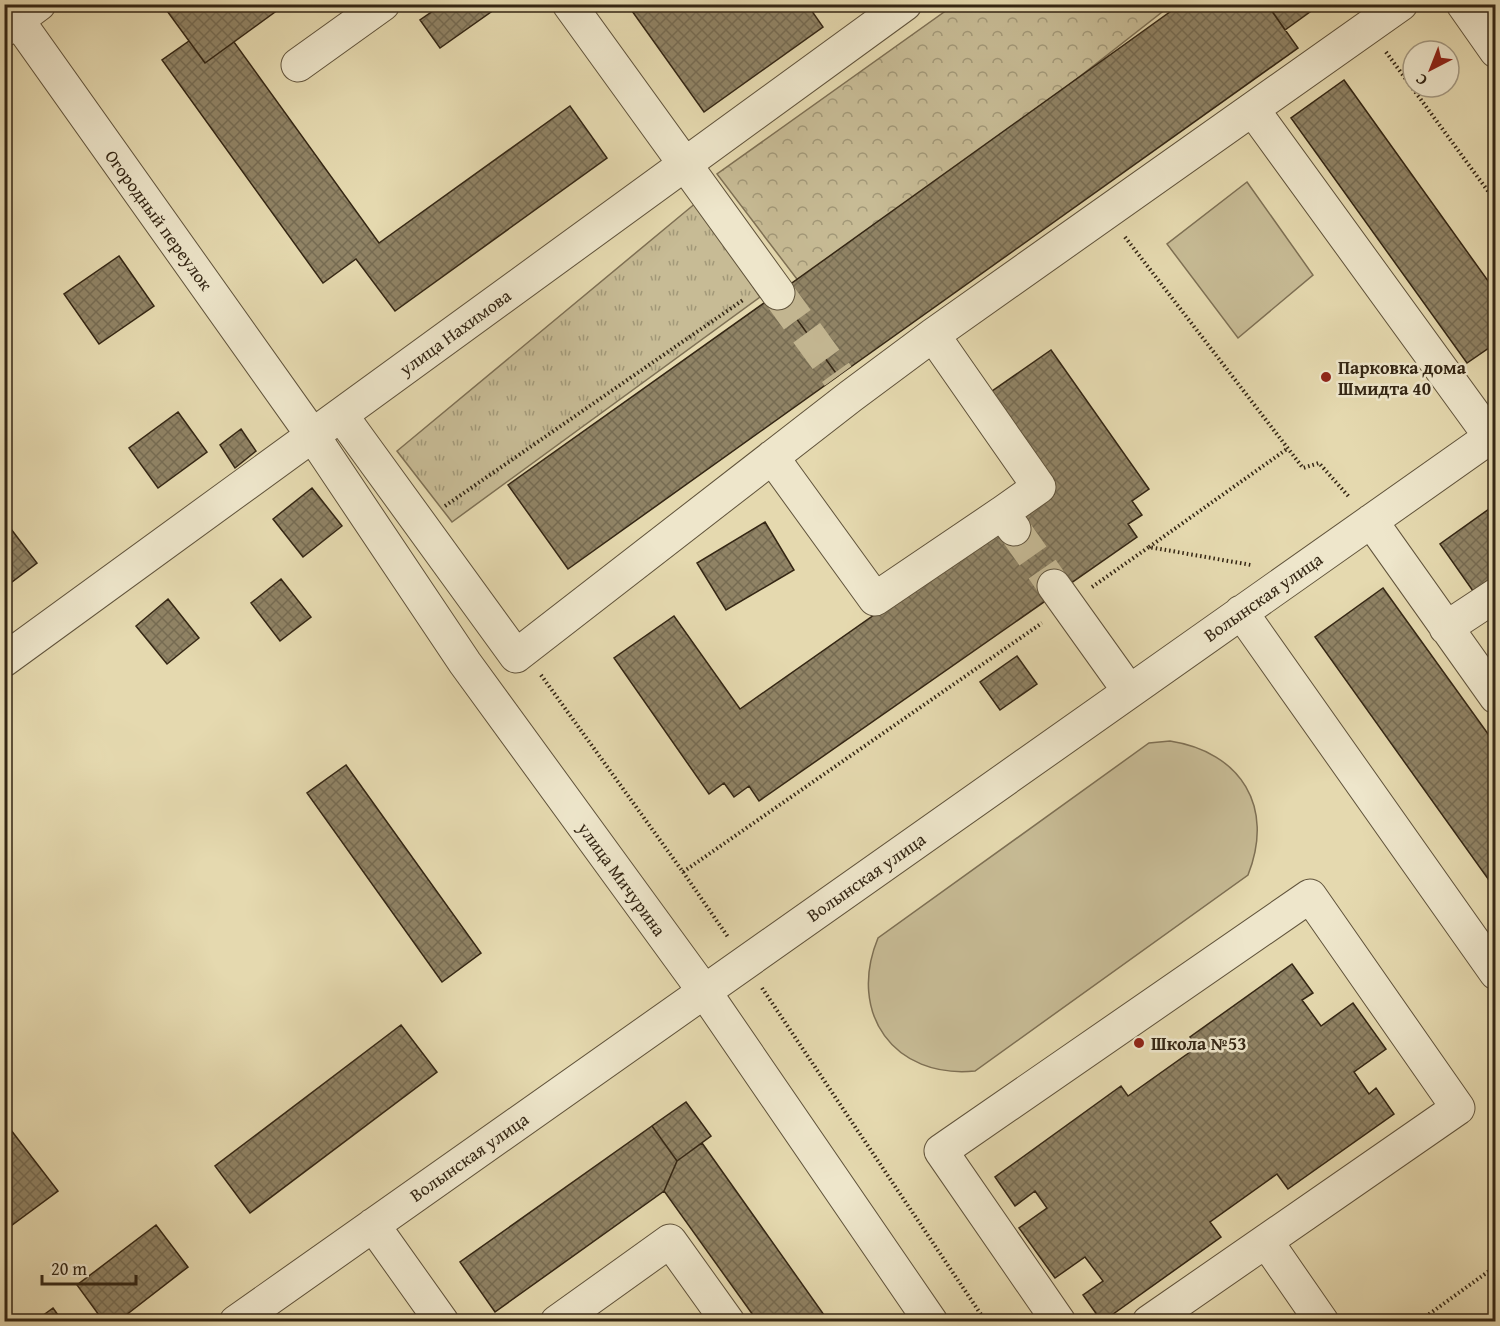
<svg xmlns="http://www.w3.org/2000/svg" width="1500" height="1326" font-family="'Gentium Book Plus',serif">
<defs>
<pattern id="grass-tufts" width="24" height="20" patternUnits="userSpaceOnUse" patternTransform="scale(1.5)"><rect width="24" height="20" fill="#c7bb95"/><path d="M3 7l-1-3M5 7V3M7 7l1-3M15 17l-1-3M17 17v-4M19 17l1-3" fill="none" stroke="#a29878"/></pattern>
<pattern id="forest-crowns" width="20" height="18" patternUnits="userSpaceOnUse" patternTransform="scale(1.5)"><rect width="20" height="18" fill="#c7bb95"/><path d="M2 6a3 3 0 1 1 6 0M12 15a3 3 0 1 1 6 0" fill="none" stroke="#a29878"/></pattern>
<pattern id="building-cross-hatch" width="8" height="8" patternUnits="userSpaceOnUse" patternTransform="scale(1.5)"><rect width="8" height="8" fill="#908365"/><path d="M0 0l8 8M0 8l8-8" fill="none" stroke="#766b52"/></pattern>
</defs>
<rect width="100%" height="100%" fill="#e5d9af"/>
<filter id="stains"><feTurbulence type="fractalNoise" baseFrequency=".00333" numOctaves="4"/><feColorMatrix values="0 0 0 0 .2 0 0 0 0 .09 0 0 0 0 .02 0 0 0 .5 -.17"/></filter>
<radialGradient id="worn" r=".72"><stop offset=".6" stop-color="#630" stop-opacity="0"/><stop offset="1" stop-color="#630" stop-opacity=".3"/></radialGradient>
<path fill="url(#grass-tufts)" stroke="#7e7054" stroke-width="1.5" d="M697,202L760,297L452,522L397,451Z"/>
<path fill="url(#forest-crowns)" stroke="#7e7054" stroke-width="1.5" d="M954,5H1171L806,291L717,174Z"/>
<path fill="#c7bb95" stroke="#7e7054" stroke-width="1.5" d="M1247,182L1313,275L1238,338L1167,244Z
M1170,741C1241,752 1275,807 1248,875L975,1071C894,1079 847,1013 878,938L1149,743Z"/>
<path fill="url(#building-cross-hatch)" stroke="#342614" stroke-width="1.5" d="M162,4H286L205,63Z
M443,4H496L498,7L440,48L420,20Z
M627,4H807L823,27L704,112Z
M1181,4H1267L1298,48L838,376L778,293Z
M1267,4H1321L1285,30Z
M189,41L205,63L234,42L379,243L570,106L607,158L395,311L356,259L323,283L162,60Z
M1344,80L1496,292V343L1467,363L1291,118Z
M119,256L154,306L99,344L64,294Z
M778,293L838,376L568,569L508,485Z
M1051,350L1149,489L1132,501L1142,515L1128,524L1137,537L759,801L749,786L734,797L724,783L709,794L614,658L674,616L740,709L998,528L1054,494L985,396Z
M178,412L207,452L158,488L129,448Z
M241,429L256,451L235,468L220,445Z
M312,488L342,526L303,557L273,519Z
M1496,504V575L1473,591L1440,544Z
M765,522L794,570L726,610L697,563Z
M11,529L37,563L4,588V534Z
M281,579L311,617L280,641L251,603Z
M1383,588L1496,745V890L1315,637Z
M168,599L199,638L167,664L136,626Z
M1017,656L1037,684L1000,710L980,682Z
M346,765L481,953L442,982L307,793Z
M1292,964L1313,993L1302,1000L1321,1026L1353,1003L1386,1049L1354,1072L1369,1094L1376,1088L1394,1114L1288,1189L1277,1174L1210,1222L1221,1237L1102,1322L1083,1295L1103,1281L1085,1257L1055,1278L1019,1228L1047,1208L1035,1191L1015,1206L995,1177L1121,1086L1128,1096L1197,1047L1190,1037Z
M401,1025L437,1072L250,1213L215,1166Z
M686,1102L711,1136L677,1161L652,1126Z
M4,1121L58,1191L4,1231Z
M652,1126L677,1161L664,1191L495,1312L460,1262Z
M702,1143L829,1322H758L664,1191L677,1161Z
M156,1225L188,1267L117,1322H104L77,1285Z
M53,1308L63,1322H34Z"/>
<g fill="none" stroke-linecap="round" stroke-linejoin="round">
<path stroke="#c2b590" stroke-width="33" stroke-dasharray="33 16" stroke-linecap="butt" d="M778,293L838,376
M1014,529L1054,586"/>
<g stroke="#60533b" stroke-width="35">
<path id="minor" d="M6,4L313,436L465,663L704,991L931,1322
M569,4L778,293
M1463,4L1496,51
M4,30L39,4
M298,65L383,4
M1253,110L1490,436
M933,335L1039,487L1002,513
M341,415L516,656L851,396L933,335L1401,4
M772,457L875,599L1002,513L1014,529
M1371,521L1496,697
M1054,586L1129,691
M1241,612L1496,973
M1446,628L1496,595
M4,660L905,4
M373,1225L442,1322
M1266,1241L1322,1322
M236,1322L1496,433
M557,1322L670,1241L728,1322
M1059,1322L941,1151L1310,896L1458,1108L1149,1322"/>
</g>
<path stroke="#342614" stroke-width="4" stroke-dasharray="1.5 3" stroke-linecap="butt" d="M1386,52L1496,202
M1125,237L1303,468L1319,463L1350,498
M445,506L743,300
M1149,547L1287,449
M1092,587L1149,547L1251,565
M541,675L683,872L1042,623
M683,872L728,937
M762,988L986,1322
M1418,1322L1496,1266"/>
<use href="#minor" stroke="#eee6cb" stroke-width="33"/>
</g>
<g fill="#8f2418" stroke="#eee6cb" stroke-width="2">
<circle cx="1326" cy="377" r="6"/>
<circle cx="1139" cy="1043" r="6"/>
</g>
<g text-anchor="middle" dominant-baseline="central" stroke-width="5" stroke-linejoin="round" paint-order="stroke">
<g font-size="18" fill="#342614" stroke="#eee6cb">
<text transform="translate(159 220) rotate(54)">Огородный переулок</text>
<text transform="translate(455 332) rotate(-36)">улица Нахимова</text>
<text transform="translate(1263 597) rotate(-35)">Волынская улица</text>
<text transform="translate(866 877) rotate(-35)">Волынская улица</text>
<text transform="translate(622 879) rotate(54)">улица Мичурина</text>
<text transform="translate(469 1157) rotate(-35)">Волынская улица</text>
</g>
<g font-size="18" font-weight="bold" fill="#342614" stroke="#eee6cb" text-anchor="start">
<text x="1338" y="367">Парковка дома<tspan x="1338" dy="21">Шмидта 40</tspan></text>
<text x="1151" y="1043">Школа №53</text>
</g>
</g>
<rect width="1500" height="1326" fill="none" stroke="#e5d9af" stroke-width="24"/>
<rect x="6" y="6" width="1488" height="1314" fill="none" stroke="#342614" stroke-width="3"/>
<rect x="12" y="12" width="1476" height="1302" fill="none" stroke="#342614" stroke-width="1.5"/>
<g transform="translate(1431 69) rotate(222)"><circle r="28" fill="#eee6cb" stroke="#a49982" stroke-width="1.5"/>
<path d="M0-4.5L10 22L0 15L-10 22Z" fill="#8f2418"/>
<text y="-9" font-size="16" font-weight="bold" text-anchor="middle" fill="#342614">С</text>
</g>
<path d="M42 1275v9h94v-9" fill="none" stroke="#342614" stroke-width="3"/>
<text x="51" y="1275" font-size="18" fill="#342614" stroke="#eee6cb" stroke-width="4.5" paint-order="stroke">20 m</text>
<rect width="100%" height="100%" filter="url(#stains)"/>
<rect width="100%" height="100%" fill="url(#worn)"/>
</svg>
